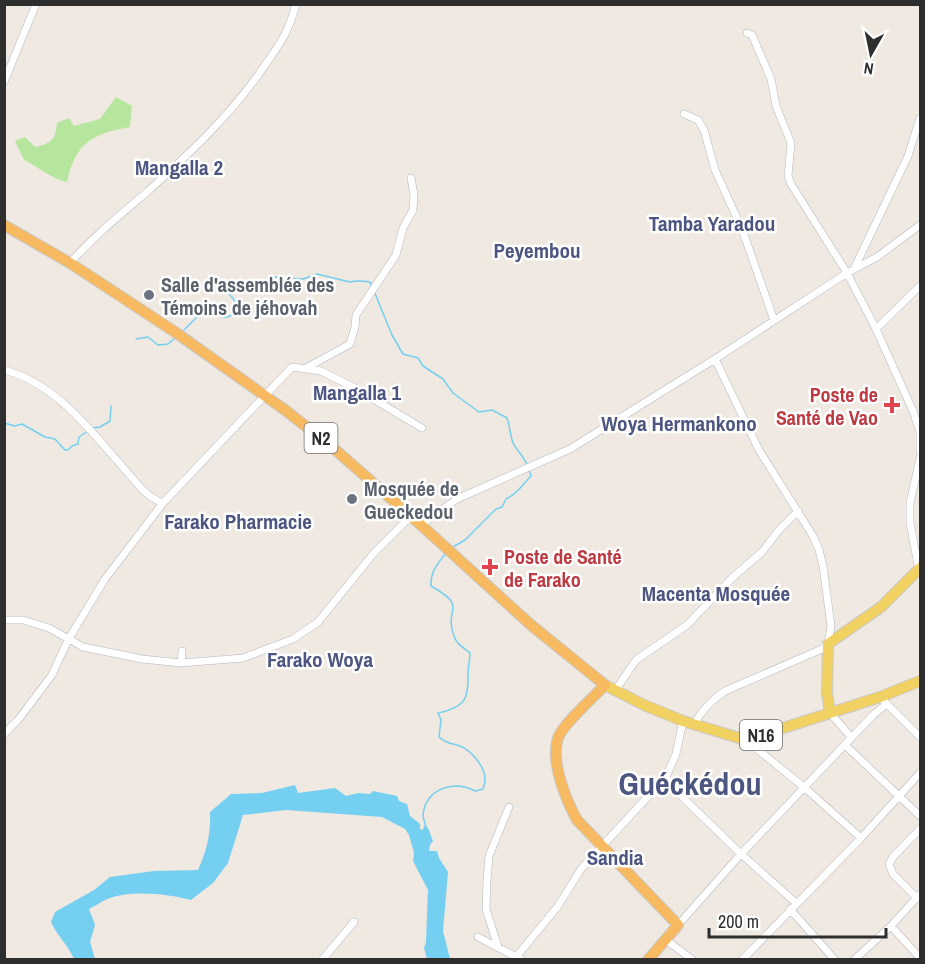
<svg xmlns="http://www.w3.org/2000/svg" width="925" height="964" font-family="'Archivo Narrow',sans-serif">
<rect width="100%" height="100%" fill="#efe9e1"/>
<path fill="#b6e59e" d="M116,97L132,106L130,127C92,134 76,142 67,182C51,178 40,168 24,160L15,141L25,137L35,147C51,144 56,139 57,123L69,118L74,126L100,119Z"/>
<path fill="#75cff0" d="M295,785L298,793L335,788L346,796L358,793L370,794L373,791L397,796L399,801L407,804L410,816L420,824V829L423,830L424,825L428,828L433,841L430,845L429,851H437L439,858L448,872L443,931L450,959H427L424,948L426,942L428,890L413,861L414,853L409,835L405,829L382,817L286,810L243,815L228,863L213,883L191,900C169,894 132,890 110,898C103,900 96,906 89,909L95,925L90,942L95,959H74C68,945 58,937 51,922L55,912L94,890L110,877L154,871L198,870C207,850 211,833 210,812L231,794L262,793Z"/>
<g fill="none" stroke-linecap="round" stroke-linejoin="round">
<path stroke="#75cff0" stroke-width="1.5" d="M374,291L392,335L403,354L418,358L423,366L443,379L453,393L479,412L492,410L507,418C510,426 510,435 513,443C517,451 524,456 527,465
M183,331L200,314L208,312C212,313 217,316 222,317C230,319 239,310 235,302C234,299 231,296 229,294L230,289L238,281L262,282L274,277L303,279L317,274L350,282C356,280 364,281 370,282L372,287
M136,339L148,337L158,345L168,344L175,338
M4,423L15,426L22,424L45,437L55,439L65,450H68L72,446L78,444L79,437L88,431
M92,428L100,427L110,421L111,406
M453,547L465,540L496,509L502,507L506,499C517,494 523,484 531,476L529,469
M426,828C426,824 423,819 423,815C426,788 454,780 475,791L483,789C484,786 485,783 485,779C485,767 471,750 460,746C452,743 446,744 439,737L441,720L438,713C466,707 469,698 468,673C468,666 470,660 470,653C464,648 456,644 454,636C443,607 470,608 431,586C430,572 437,565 445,554"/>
<g stroke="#b4b7c1" stroke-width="8">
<path id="minor" d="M747,33L752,35L771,79L776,106L791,143L788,176L791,184L847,273L876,329L913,411L920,432V452
M4,82L36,4
M684,114L698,120L704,130L715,170L742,229L774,320
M70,263C93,237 120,215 147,192C190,153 233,113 265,65C281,43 289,31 296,4
M854,269L908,156L920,118
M876,329L920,286
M306,368L350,344L355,327L356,315L396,255L403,228L413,210L414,195L411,178
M4,370C58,384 93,434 128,473C139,486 147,497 163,503
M421,525L457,499L570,449L715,359L847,273L877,257L920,225
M919,570L910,523V503L920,458
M4,620H23L49,628L83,647L142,659L181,663L243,658L293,639L318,622L374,553L406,521L413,518
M181,663L182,651
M615,691L636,660L687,625L732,578L762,552L779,530L798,511
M884,701L920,737
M830,713L852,738
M694,724C703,710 711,700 725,691L822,649L828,644L831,626L823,566L819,550L813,536L759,450L715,359
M4,734L18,720L52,675L68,640L105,579L163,503L292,367L321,371L353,387L422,428
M746,740L805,788L861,838
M845,745L920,816
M666,777L673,788L741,854L796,903
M917,898L893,874L889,864L893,857L920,829
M790,909L835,960
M678,925L741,854L874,714L887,704
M891,926L920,958
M478,937L522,960
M666,940L693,960
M498,947L486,909L487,881L489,856L509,807
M517,956L558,906L581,869L666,777L676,754L683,721
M322,960L354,922
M742,960L861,838L920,773
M854,960L891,926L920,894"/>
</g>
<g stroke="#c9c9c9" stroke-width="12">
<path id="primary" d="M605,685L644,705L683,721L746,740L880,697L920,681
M830,713L827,693L828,644L881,607L920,568"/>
</g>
<g stroke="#c9c9c9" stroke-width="12">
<path id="trunk" d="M4,225L70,263L175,332L285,410L331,446L421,525L531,625L605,685C594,697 562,725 558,738C550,761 566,800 577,820L678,925L648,960"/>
</g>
<use href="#minor" stroke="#fff" stroke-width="7"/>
<use href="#primary" stroke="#f2d163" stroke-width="10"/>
<use href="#trunk" stroke="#f8ba60" stroke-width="10"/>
</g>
<g fill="#6b7280" stroke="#fff" stroke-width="2">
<circle cx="149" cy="295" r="6"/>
<circle cx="352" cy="499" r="6"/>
</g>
<g fill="#e0444e" stroke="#fff" stroke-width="2">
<path d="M889 396h6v6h6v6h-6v6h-6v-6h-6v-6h6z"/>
<path d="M487 558h6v6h6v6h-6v6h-6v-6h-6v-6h6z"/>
</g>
<g text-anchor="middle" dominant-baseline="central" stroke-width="5" stroke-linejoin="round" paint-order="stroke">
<g fill="#fff" stroke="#6d6d6d" stroke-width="1.5">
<rect x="304.5" y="423" width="33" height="30" rx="4.5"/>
<rect x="740" y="720" width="42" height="30" rx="4.5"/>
</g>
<g font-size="18" font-weight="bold" fill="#2e2e2e">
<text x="321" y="438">N2</text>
<text x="761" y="735">N16</text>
</g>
<g font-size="20" font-weight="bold" fill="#5b616d" stroke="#fff" text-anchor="start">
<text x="161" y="284">Salle d'assemblée des<tspan x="161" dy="23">Témoins de jéhovah</tspan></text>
<text x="364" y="488">Mosquée de<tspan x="364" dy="23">Gueckedou</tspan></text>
</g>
<g font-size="20" font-weight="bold" fill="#be3a42" stroke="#fff" text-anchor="end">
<text x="878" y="394">Poste de<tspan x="878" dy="23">Santé de Vao</tspan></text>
<text x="504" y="556" text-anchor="start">Poste de Santé<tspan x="504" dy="23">de Farako</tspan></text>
</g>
<g font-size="21" font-weight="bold" fill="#4d5680" stroke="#fff">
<text x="179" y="167">Mangalla 2</text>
<text x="712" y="223">Tamba Yaradou</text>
<text x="537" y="250">Peyembou</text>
<text x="357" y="392">Mangalla 1</text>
<text x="679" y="423">Woya Hermankono</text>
<text x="238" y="521">Farako Pharmacie</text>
<text x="716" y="593">Macenta Mosquée</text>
<text x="320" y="659">Farako Woya</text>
<text x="615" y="857">Sandia</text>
</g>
<g font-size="32" font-weight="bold" fill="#4d5680" stroke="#fff">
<text x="690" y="783">Guéckédou</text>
</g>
</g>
<rect width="925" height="964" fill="none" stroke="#2e2e2e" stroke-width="12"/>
<g transform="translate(871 54) rotate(189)" stroke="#ffffff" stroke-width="4.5" paint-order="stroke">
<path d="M0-4.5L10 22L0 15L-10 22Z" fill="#2e2e2e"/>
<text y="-9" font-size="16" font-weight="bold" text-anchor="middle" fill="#2e2e2e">N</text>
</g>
<path d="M709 928v9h177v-9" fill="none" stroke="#2e2e2e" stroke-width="3"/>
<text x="718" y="928" font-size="18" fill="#2e2e2e" stroke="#ffffff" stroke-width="4.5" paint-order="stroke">200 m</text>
</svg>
